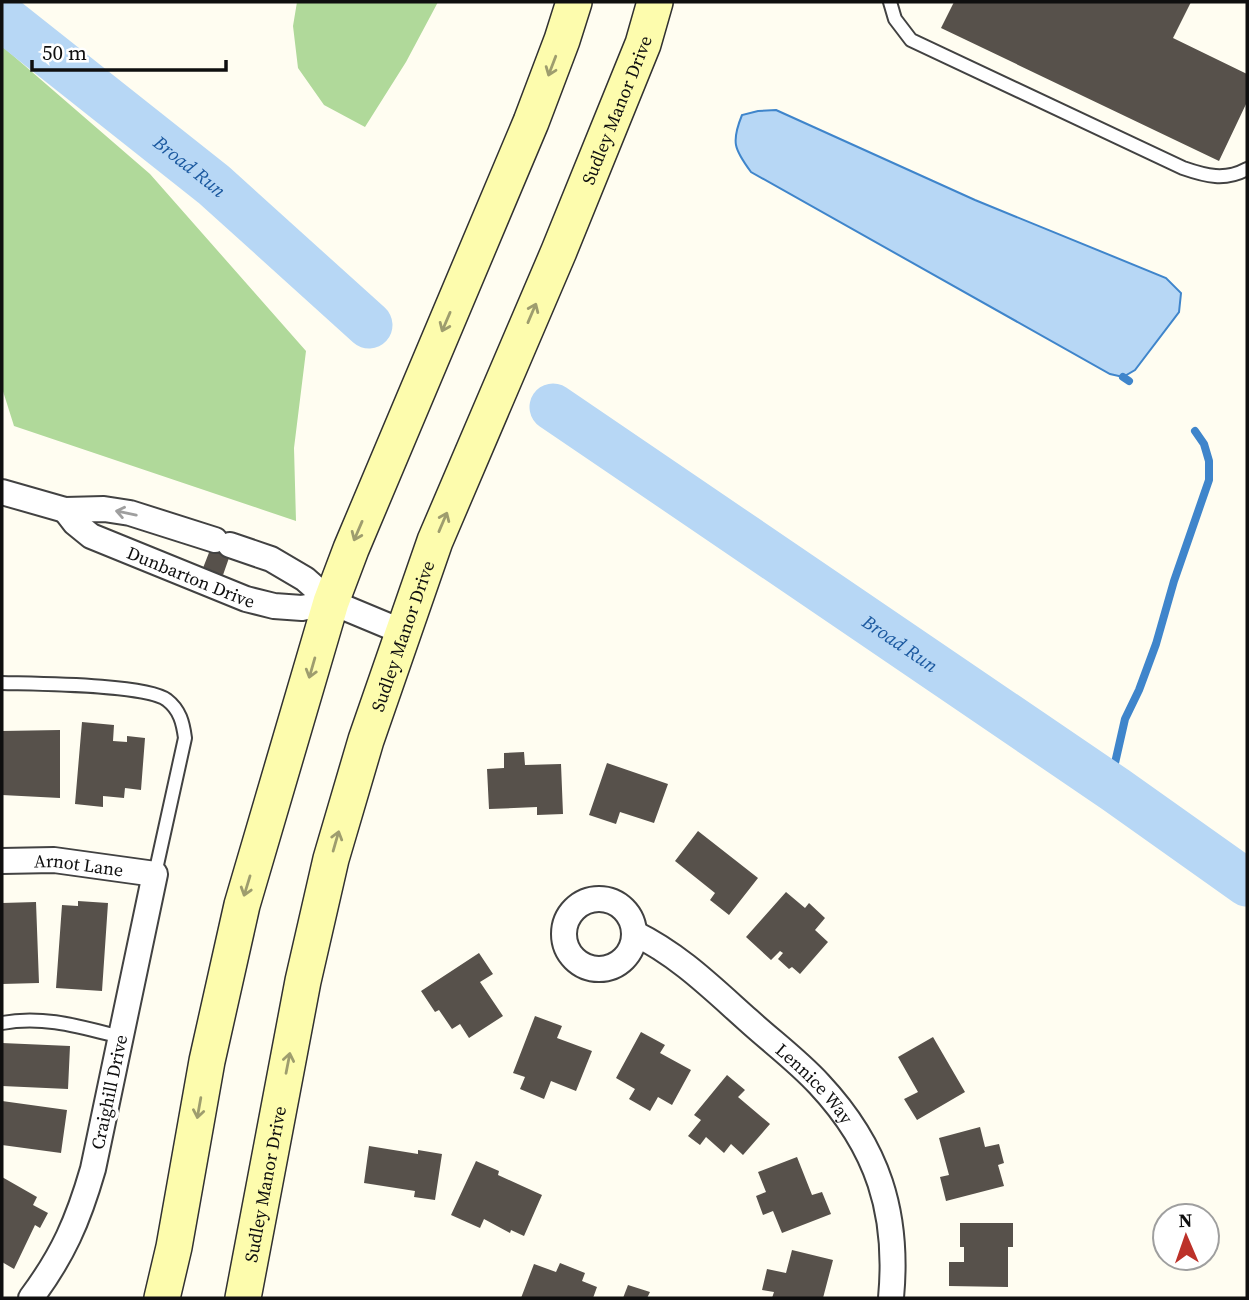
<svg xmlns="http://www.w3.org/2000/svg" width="1249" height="1300" font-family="'Source Serif 4',serif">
<rect width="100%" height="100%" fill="#fffdf1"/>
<path fill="#b0d99a" d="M297,2H438L406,62L365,127L324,105L298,68L293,26Z
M2,46L150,174L306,351L294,448L296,521L14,426L2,388Z"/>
<path fill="#b7d7f5" stroke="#3f85cb" stroke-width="2" d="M776,110L975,200L1166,278L1181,293L1179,312L1135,370L1123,377L1110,374L751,172C734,149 731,142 742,115L758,111Z"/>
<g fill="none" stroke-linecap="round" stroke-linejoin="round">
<path stroke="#3f85cb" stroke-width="8" d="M1123,377L1129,381
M1116,790L1115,763L1125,719L1139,690L1156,644L1174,581L1209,480V461L1204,444L1195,431"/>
<g stroke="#b7d7f5" stroke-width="47">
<path id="s1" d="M2,17L214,185L369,325"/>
<path id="s2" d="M553,407L1116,790L1247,883"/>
</g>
</g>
<path fill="#57514b" d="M954,2H1191L1173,38L1247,74V102L1219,161L941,28Z
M217,532L230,555L223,575L203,568Z
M82,722L114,725L113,741L127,742V736L145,738L141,790L125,788L124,798L103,796V807L75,804Z
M60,730V798L2,795V731Z
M524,752L525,765L561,764L563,814L537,815V807L489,809L487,769L504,768V753Z
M607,763L668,784L654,823L620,812L616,824L589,815Z
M698,831L758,878L729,915L710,900L715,893L675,861Z
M786,892L805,908L809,903L825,918L815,930L828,942L800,974L792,967L789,969L778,959L783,953L780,951L771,960L746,937Z
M78,901L108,903L102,991L56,988L62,905L78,906Z
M36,902L39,983L2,984V903Z
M479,953L493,974L480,982L503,1016L469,1038L460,1024L452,1029L439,1010L435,1012L421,991Z
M535,1016L562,1026L557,1038L592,1051L576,1091L551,1081L544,1099L520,1089L525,1077L513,1073Z
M641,1032L665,1045L660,1053L691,1070L672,1105L658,1097L650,1111L629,1099L635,1089L616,1078Z
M933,1037L965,1092L917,1120L904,1099L918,1092L898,1057Z
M2,1043L70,1046L68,1089L2,1086Z
M727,1075L745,1090L738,1097L770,1124L743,1155L731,1144L724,1153L706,1137L700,1145L688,1136L701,1120L694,1115Z
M2,1101L67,1110L61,1153L2,1145Z
M980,1127L985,1147L999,1144L1004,1163L998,1165L1004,1186L946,1201L940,1177L949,1175L939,1138Z
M369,1146L418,1154V1150L442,1154L435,1200L414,1197L415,1191L364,1183Z
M797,1157L812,1195L822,1192L831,1214L782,1233L773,1211L763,1215L756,1196L766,1192L758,1172Z
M476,1161L499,1171L498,1175L542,1195L524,1236L511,1230L510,1233L484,1219L480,1228L451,1215Z
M2,1177L37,1197L33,1205L48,1213L40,1228L35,1225L14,1269L2,1262Z
M960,1223H1013V1247H1008V1287L949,1286V1262H964V1247H960Z
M792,1250L833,1260L823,1298H772L774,1292L762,1290L767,1269L786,1273Z
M560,1263L585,1273L582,1281L597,1287L593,1298H521L534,1264L556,1272Z
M628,1285L650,1292L647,1298H623Z"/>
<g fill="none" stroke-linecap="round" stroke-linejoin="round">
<g stroke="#424242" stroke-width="16">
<path id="service" d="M890,2L895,19L911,40L1183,168C1206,176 1225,181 1247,169
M2,683C34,684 145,684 167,700C180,710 183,723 185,738L155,874
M2,1023C43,1015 81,1027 121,1037"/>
</g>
<g stroke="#424242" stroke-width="28">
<g id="minor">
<path d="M2,492L65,510L104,509L130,513L215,540"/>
<path id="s3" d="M65,510L75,523L91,536L246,599L274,606L302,608L331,602"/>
<path d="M230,545L271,559L305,579L331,602L403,632"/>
<path id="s4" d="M2,861L54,860L155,874L93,1169C78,1221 63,1255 31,1298"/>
<circle cx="599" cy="934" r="35"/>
<path id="s5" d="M634,933C679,955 711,987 748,1020C771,1041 798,1061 819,1084C878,1147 899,1213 891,1298"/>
</g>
</g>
<g stroke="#313131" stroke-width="38">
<g id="secondary">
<path d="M162,1298L174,1247L207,1061L242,905L331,602L351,549L531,122L562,40L574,2"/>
<path id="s6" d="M243,1298L303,981L331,859L366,740L435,541L559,251L643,44L655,2"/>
</g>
</g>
<use href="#service" stroke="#fff" stroke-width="12"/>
<use href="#minor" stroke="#fff" stroke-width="24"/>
<use href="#secondary" stroke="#fdfcad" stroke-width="35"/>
</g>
<defs><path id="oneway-shaft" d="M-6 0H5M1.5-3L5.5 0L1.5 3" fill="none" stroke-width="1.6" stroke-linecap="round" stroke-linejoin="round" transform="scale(1.75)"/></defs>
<g stroke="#9e9d6e">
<use href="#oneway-shaft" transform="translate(552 66) rotate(111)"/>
<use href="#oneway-shaft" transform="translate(532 313) rotate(-67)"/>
<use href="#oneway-shaft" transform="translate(446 322) rotate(113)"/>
<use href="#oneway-shaft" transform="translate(443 522) rotate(-67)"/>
<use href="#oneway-shaft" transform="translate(358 531) rotate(113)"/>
<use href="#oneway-shaft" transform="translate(312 668) rotate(106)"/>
<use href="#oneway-shaft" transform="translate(336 841) rotate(-74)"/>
<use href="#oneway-shaft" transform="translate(247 886) rotate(107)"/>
<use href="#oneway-shaft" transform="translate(288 1063) rotate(-79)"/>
<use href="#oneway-shaft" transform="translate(199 1108) rotate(100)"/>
</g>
<use stroke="#9f9f9f" href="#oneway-shaft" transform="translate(126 513) rotate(-168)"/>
<g text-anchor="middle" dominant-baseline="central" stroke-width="7" stroke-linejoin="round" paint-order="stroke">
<g font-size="18" fill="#0f0f0f" stroke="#fff">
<text stroke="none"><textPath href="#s6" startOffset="1250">Sudley Manor Drive</textPath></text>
<text stroke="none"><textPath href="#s3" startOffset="145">Dunbarton Drive</textPath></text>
<text stroke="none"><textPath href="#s6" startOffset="682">Sudley Manor Drive</textPath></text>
<text stroke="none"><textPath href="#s4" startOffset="77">Arnot Lane</textPath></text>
<text stroke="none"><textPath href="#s5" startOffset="236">Lennice Way</textPath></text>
<text transform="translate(109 1092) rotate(-78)">Craighill Drive</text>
<text stroke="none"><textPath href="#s6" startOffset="116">Sudley Manor Drive</textPath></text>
</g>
<g font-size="19" font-style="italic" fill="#1a589f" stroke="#fff">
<text stroke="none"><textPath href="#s1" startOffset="240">Broad Run</textPath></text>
<text stroke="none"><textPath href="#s2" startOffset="420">Broad Run</textPath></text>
</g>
</g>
<rect width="1249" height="1300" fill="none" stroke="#0f0f0f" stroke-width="7"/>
<g transform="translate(1186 1237) rotate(358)"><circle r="33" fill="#ffffff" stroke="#9f9f9f" stroke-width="2"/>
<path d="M0-5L12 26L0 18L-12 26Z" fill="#bc3129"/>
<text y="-10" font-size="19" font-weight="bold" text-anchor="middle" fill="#0f0f0f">N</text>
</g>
<path d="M32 60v10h194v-10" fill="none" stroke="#0f0f0f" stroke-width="3.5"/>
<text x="42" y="60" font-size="21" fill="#0f0f0f" stroke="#ffffff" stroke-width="5" paint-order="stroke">50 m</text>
</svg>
